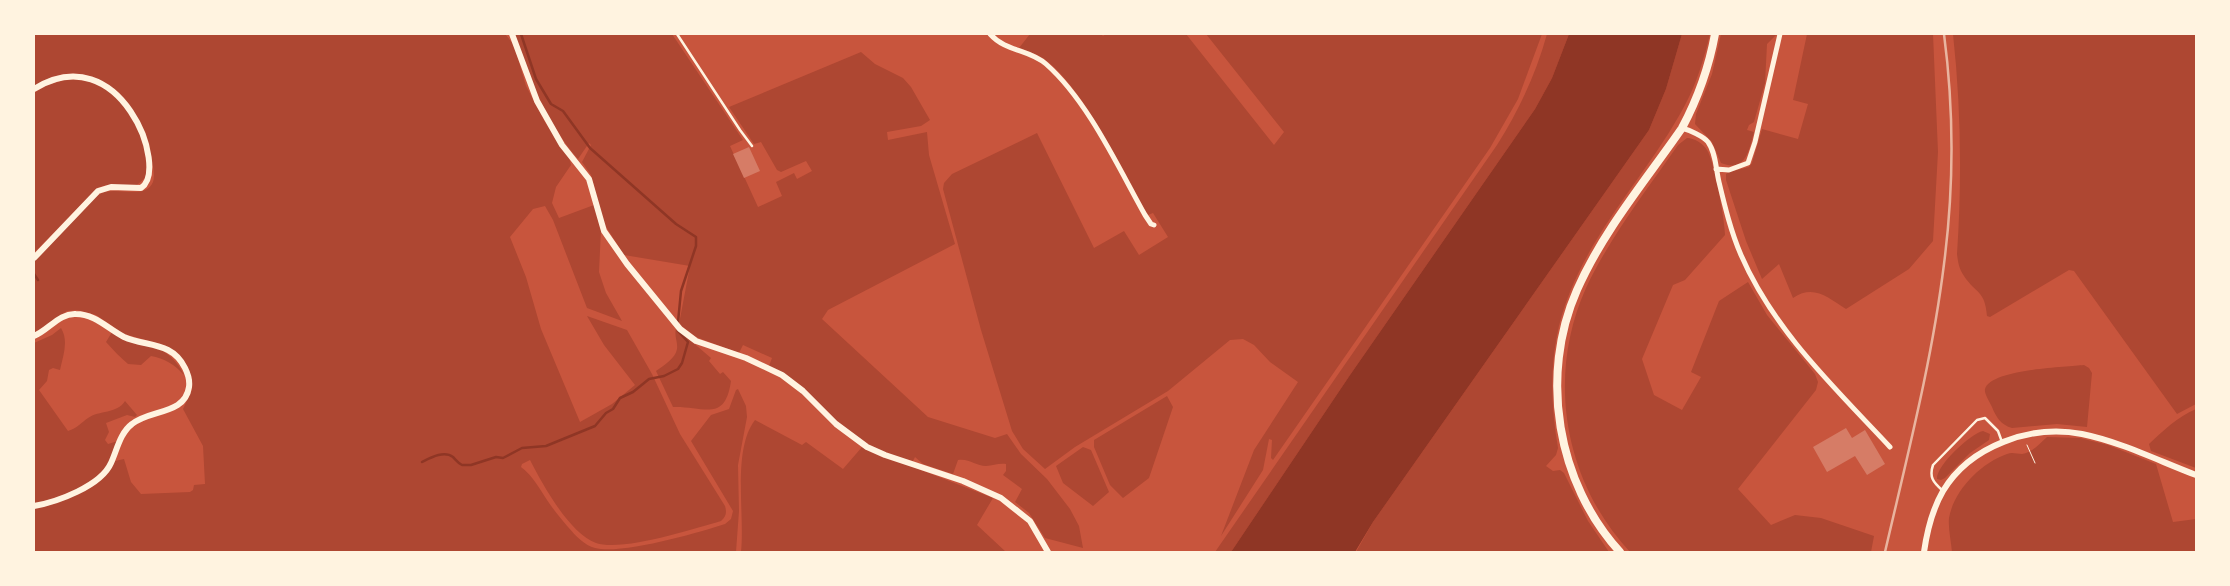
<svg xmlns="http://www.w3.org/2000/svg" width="2230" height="586" font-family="Bitter,serif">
<rect width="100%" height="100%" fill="#c8553d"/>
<path fill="#ae4732" d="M34,34H505L514,45L526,86L545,122L569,157L571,165L556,187L552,203L559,218L594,205L601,230L599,272L606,293L622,321L587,308L553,220L545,206L533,209L510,237L526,277L541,329L580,422L612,404L635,385L604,345L587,316L627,330L652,374L680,434L725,506C727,513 726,516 721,521C693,529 622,552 596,543C569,533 543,485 530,460L522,464L521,467C533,476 539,488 547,500C553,509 561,519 568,527C575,535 585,546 595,548C620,555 698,533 725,524L731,519L733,511L691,441L711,415L729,409L736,390L738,389L746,406L747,417L738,465L739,511L736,552H34V508C62,497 101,490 115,461L124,459L131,482L141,494L190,492L193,490L194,485L205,484L203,446L183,409L192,390L191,376L172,350L164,345L124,334L96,315L77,310L67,311L34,333V261C51,243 80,205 100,194C115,185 145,201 153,182C156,173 151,160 150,151C138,98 88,49 34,87Z
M515,34H672L743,140L730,146L758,207L782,196L776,182L794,173L797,179L812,171L806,161L781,172L777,170L761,142L754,144L729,107L861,52L875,64L903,78L911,87L930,120L921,126L887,132L888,140L927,132L929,155L955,244L828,310L822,319L928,417L995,438L1007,434L1021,454L1047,479L1070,509L1079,526L1083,548L1045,538L1029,513L1015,502L1022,489L1003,475L1006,471V464C998,463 993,466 986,466C976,466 969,458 958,460L953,474L923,464L915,457L913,461C898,457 883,453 869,445C833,423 801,393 769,366L772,358L743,345L739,353L696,337L679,324L690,266L624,255L603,222L591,175L582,162L591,145L589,143L578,159C547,123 529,79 515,34Z
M1030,34H1101L1103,36L1106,34H1186L1274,145L1284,132L1206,34H1542L1518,99L1490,148L1273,460L1271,458L1272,440L1269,439L1263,470L1221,536L1254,450L1298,382L1270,362L1254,345L1243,339L1230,340L1168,391L1075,447L1045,469L1023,449L1012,431L981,330L943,189L944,183L952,174L1037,133L1094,248L1124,231L1139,255L1168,237L1153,213L1148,215C1125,174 1080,81 1041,57C1034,53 1027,51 1019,48Z
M1547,34H1569L1552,78L1535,109L1350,375L1231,552H1215L1497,145C1519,110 1536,74 1547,34Z
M1682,34H1710C1704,58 1697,83 1685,105C1651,169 1597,224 1570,292C1549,342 1549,396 1558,448L1556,455L1546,466L1553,471L1560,470L1564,473L1588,521L1609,552H1356L1373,522L1649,130L1666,89Z
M1721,34H1777L1767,44L1765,83L1754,122L1749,125L1747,130L1754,132C1749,150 1746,173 1721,163L1712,142L1695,124L1696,114L1712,74Z
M1807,34H1933L1938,152L1933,241L1909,269L1846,309C1828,298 1814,284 1793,298L1779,264L1762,279L1746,241L1726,180V174L1729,172L1749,167L1752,163L1762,129L1798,139L1808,104L1793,100Z
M1953,34H2196V404L2177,414L2074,271L2069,270L1990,317L1987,316C1985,290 1976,294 1964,276C1959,269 1958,262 1957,254C1962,180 1961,107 1953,34Z
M68,79C76,80 84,80 91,82C129,95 148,139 147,176L137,185H107L97,188L34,253V93L47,85Z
M1687,138C1694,138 1703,143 1707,150C1714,160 1725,221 1725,235L1685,280L1673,285L1642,359L1654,395L1682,410L1701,377L1691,372L1719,301L1748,282L1767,315L1815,374L1818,382L1816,390L1738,489L1771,525L1795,515L1821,518L1874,536L1871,552H1630C1564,481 1546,377 1586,288C1610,237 1646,191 1678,145Z
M61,328C69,341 63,356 60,370L53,368L49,370L47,381L39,390L68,431C77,428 81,423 88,418C99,410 117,414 125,401L137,415L135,417L127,415L106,423L109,432L105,440L108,444L118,441C114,451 111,466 103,473C87,488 54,499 34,504V343L52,335Z
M676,328L711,358L709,361L720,374L723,372L731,381C725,423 704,406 673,407L656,371C663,366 676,358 677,349C678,342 674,337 676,328Z
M112,332C141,342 170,345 184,375C175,365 164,358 151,356L141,365L128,364C120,357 113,350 106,342Z
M2084,365L2089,368L2092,373L2087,427L2057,424L2012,428C2001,425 1996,417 1992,407C1990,402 1984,394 1985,389C1990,369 2066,367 2084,365Z
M1167,396L1173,407L1149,478L1123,498L1110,485L1094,447V440Z
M2196,409V468L2151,451L2149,444C2164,430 2177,417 2196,409Z
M755,420L802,445L806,442L843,469L862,447L993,498L977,525L1006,552H741C745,514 732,450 755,420Z
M1983,431L1990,434L1989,440L1970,453L1945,478L1941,480L1937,479C1936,466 1970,434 1983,431Z
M2047,437L2080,438L2108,445L2156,464L2173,522L2196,519V552H1952C1951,541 1948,528 1949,518C1954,490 1981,463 2007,454C2012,452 2017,454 2022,454C2033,452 2039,444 2047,437Z
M1083,447L1091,450L1109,492L1093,506L1063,483L1056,466Z"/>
<path fill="#8f3625" d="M1569,34H1682L1666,89L1649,130L1373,522L1355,552H1231L1350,375L1535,109L1552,78Z"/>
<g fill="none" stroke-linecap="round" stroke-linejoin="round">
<path stroke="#8f3625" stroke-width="2.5" d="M521,34L536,79L551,104L563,111L590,148L676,224L696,237V246L681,291L678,322
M34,274L38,280
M422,462C430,458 444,450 453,457C456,460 458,463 462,465H471L496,457L503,458L522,448L546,446L595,426L606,413L613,409L620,398L633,392L649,379L664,376L678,369L682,363L688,342L678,331"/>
</g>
<path fill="#d67c66" d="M749,147L760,171L744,178L733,154Z
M1846,428L1852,438L1865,430L1885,464L1867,475L1855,456L1827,472L1813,447Z"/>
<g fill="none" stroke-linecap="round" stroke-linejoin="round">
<path stroke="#fff3e0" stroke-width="1" d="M2027,445L2035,463"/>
<path stroke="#fff3e0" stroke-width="2.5" d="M677,34L740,130L752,146
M1942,490C1933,482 1929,477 1933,465L1977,420L1985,418L1998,431L2002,442"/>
<path stroke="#fff3e0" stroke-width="5" d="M990,34C1006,52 1029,49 1046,64C1088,101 1118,167 1145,215L1151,224L1154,225
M1682,128C1689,130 1703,136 1708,142C1716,153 1716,170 1719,182C1725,207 1731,232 1741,255C1774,331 1835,388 1890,447
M1716,169L1729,170L1748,163L1755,142L1780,34"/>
<path stroke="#fff3e0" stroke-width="6" d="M512,34L537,101L562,145L589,179L604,231L627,264L680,329L696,341L746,358L782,375L803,391L836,424L867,447L885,455L963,481L1001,498L1030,521L1048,552
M34,89C120,36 170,169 141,188L111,187L98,191L34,258
M34,336C49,330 59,313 76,314C95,314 108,329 124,337C146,347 172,341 185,368C188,374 190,380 189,387C185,415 150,409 132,424C120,433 117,450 111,463C101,486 57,502 34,506
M1924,552C1927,531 1932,510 1943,491C1970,446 2031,424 2082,434C2121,442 2159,461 2196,475"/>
<path stroke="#fff3e0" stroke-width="8" d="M1620,552C1557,483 1539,376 1577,290C1603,231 1646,180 1682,128C1698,98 1709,67 1715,34"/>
<path stroke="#e9b49f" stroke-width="2.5" d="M1885,552C1907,457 1932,361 1944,264C1954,187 1954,110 1944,34"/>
</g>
<rect width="2230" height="586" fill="none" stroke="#fff3e0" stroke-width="70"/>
</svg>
